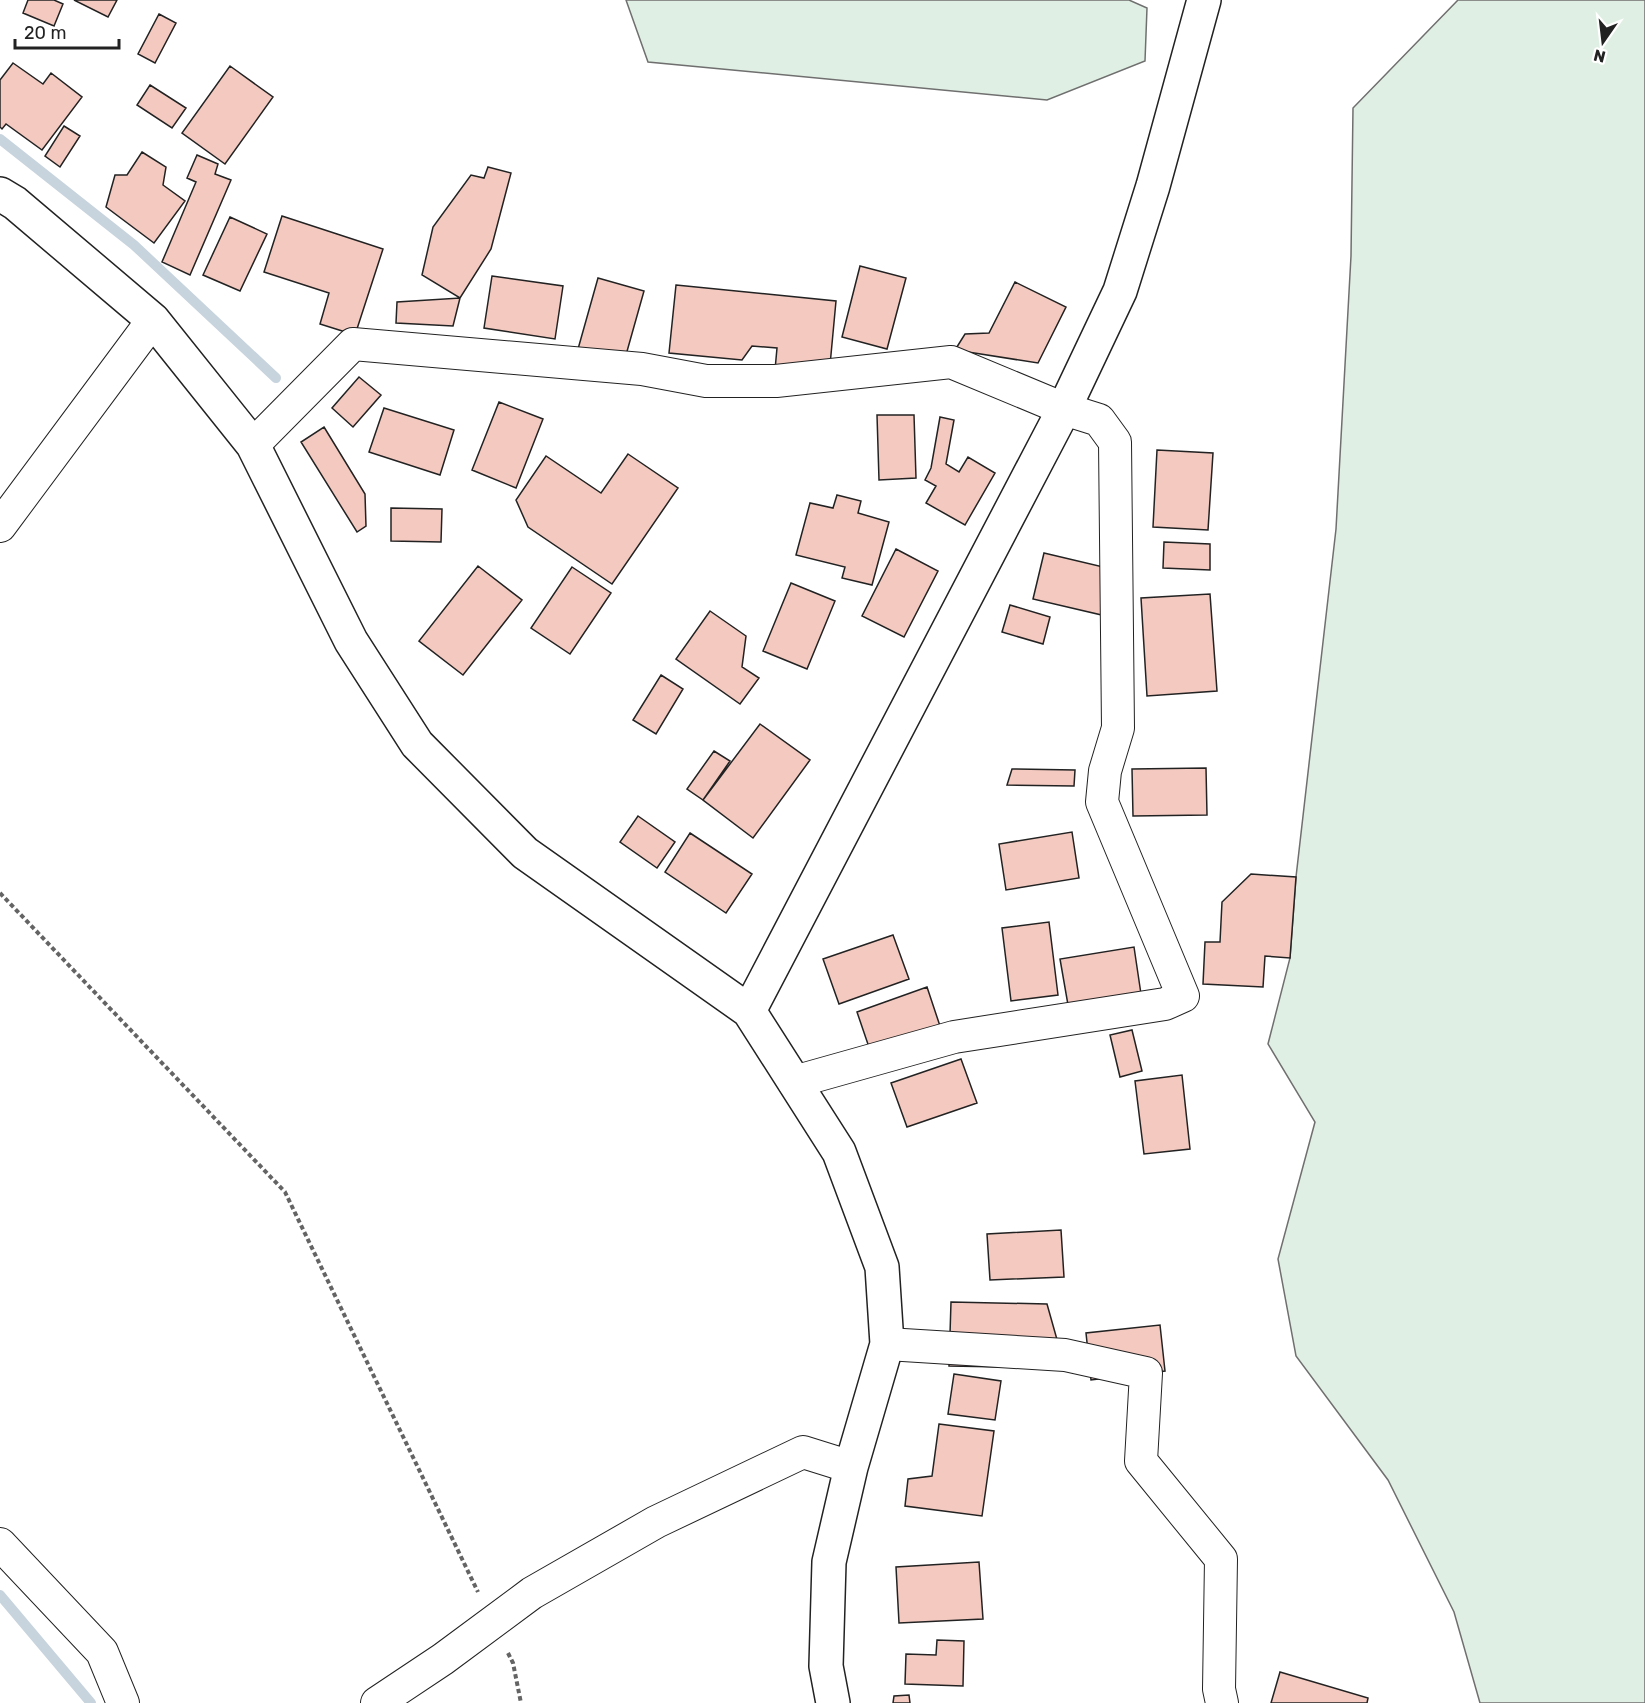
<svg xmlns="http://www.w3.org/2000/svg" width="1645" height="1703" font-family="Rubik,sans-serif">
<rect width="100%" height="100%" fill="#fff"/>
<path fill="#e0efe3" stroke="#6f6f6f" stroke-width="1.5" d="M626,0H1129L1147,8L1145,61L1047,100L648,62Z
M1458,0H1645V1703H1480L1454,1612L1388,1480L1296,1356L1278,1259L1315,1122L1268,1044L1290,958L1296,877L1336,529L1351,256L1353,108Z"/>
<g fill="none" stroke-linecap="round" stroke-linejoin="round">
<path stroke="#c7d3dd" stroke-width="10" d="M0,139L134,245L276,378
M0,1595L91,1703"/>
</g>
<path fill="#f3c9c0" stroke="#222" stroke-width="1.5" d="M28,0H54L63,4L54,26L23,13Z
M74,0H117L108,17Z
M159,14L176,23L155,63L138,54Z
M13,63L43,84L51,73L82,97L42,150L6,124L2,129L0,127V80Z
M230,66L273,97L225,164L182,133Z
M150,85L186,108L172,128L137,105Z
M64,126L80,136L60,167L45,156Z
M142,152L166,167L163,185L185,201L154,243L106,207L115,175H127Z
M197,155L218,164L215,174L231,180L190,275L162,262L196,182L187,178Z
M488,167L511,173L491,249L460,298L422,275L433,227L471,175L484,178Z
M282,216L383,249L355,335L320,324L329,293L264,272Z
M230,217L267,234L240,291L203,275Z
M860,266L906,278L887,349L842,337Z
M492,276L563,286L555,339L484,328Z
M598,278L644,291L624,362L578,349Z
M1015,282L1066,307L1038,363L955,350L965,334L989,333Z
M676,285L836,301L829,376L775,370L777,348L752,346L742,360L669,353Z
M460,298L453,326L396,323L397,302Z
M359,377L381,395L353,427L332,408Z
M499,402L543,419L516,488L472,470Z
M384,408L454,430L440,475L369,452Z
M877,415H914L916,478L879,480Z
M940,417L954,420L946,464L959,472L968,457L995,473L965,525L926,503L936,486L925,480L931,468Z
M324,427L365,494L366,526L357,532L301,442Z
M1157,450L1213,453L1208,530L1153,527Z
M628,454L678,488L612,584L528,527L516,500L546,456L601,493Z
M837,495L861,501L858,513L889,522L872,585L842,578L845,567L796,555L810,503L833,508Z
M391,508L442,509L441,542L391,541Z
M1164,542L1210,544V570L1163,568Z
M896,549L938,571L904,637L862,616Z
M1044,553L1116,570L1106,616L1033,599Z
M478,566L522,600L463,675L419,641Z
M572,567L611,593L570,654L531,628Z
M791,583L835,601L807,669L763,651Z
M1210,594L1217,691L1147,696L1141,598Z
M1010,605L1050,617L1043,644L1002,632Z
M710,611L746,636L742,667L759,678L740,704L676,659Z
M661,675L683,689L656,734L633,720Z
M760,724L810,760L753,838L703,800Z
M714,751L730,761L703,800L687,789Z
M1206,768L1207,815L1133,816L1132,769Z
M1012,769L1075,770L1074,786L1007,785Z
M638,816L675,842L657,868L620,842Z
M1072,832L1079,878L1006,890L999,844Z
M690,833L752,874L726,913L665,872Z
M1251,874L1296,877L1290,958L1265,956L1263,987L1203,984L1205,942H1220L1222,902Z
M1049,922L1058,995L1011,1001L1002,928Z
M893,935L909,979L839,1004L823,959Z
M1134,947L1141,994L1068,1005L1060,959Z
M927,987L942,1032L872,1056L857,1012Z
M1132,1030L1142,1071L1120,1077L1110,1035Z
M961,1059L977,1103L907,1127L891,1083Z
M1182,1075L1190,1149L1144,1154L1135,1081Z
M1061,1230L1064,1277L990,1280L987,1234Z
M951,1302L1047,1304L1065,1368L949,1366Z
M1160,1325L1165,1371L1091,1380L1086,1333Z
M954,1374L1001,1381L995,1420L948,1414Z
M939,1424L994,1431L982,1516L905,1506L908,1479L932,1476Z
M979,1562L983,1619L899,1623L896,1567Z
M937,1640L964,1641L963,1686L905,1684L906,1654L936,1655Z
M1280,1672L1368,1698L1367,1703H1271Z
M909,1695L910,1703H893L894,1696Z"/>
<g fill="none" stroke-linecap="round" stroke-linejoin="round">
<g stroke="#222" stroke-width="34">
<path id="street" d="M253,445L353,344L642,369L706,381H776L951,362L1064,409L1099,420L1115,442L1118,728L1105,771L1102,802L1183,996L1165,1004L954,1037L794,1082
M0,526L153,320
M887,1344L1065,1355L1146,1373L1141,1461L1221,1559L1219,1689L1222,1703
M0,1544L102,1652L123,1703
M377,1703L443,1659L532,1593L656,1522L803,1452L851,1467"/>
</g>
<g stroke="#222" stroke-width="36">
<path id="secondary" d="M0,194L15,203L153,320L253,445L351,641L417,744L525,853L749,1011L839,1152L882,1267L887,1344L851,1467L829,1562L826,1666L833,1703
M749,1011L1064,409L1120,291L1153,186L1204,0"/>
</g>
<path stroke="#646464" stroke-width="4" stroke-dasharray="4.5 3" stroke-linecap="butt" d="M0,893L285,1192L478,1592
M508,1653L513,1663L521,1703"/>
<use href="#street" stroke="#fff" stroke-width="32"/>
<use href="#secondary" stroke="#fff" stroke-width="33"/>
</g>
<g transform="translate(1603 42) rotate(194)" stroke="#ffffff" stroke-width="4.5" paint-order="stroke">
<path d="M0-4.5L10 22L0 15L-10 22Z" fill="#222222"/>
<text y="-9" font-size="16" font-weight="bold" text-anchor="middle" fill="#222222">N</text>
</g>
<path d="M15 39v9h104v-9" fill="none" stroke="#222222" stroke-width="3"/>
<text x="24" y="39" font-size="18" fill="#222222" stroke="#ffffff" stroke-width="4.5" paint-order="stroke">20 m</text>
</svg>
